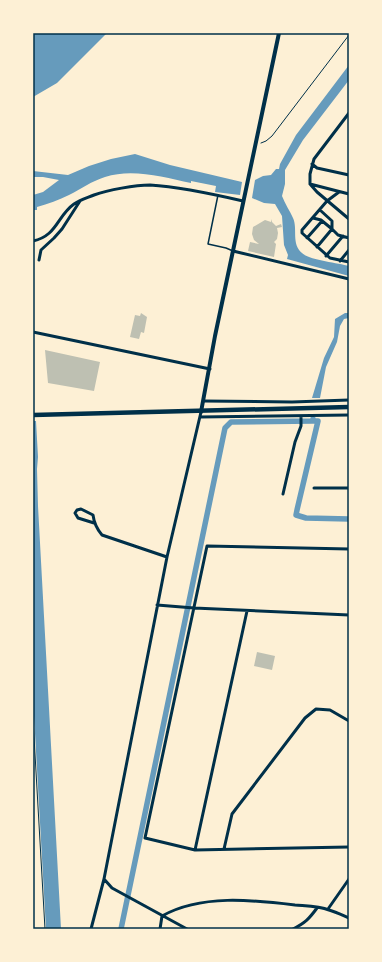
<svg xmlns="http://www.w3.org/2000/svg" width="382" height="962" font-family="'IBM Plex Sans',sans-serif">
<rect width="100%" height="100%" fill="#fdf0d5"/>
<path fill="#669bbc" d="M34,33H107L57,83L33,97Z
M349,65V80L303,140L285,170V184L282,196C285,204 290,211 293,218C298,229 291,244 302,253C309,260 338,263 349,266V276L287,259L288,255L284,245L282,216L275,204L264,203L252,198L255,180L263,176L271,175L276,169H279L280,164L296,135Z
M135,154L170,165L242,182L240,195L215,192L216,186L191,181V183C163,177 132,168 105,177C92,181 81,189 69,195C59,200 48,204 37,207V210H33V195L43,192L59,180L43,177H33V171L68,175L89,166L111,159Z
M345,313H349V318L344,319L340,326L337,342L326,367L320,398H312L324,358L334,337L335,319Z
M33,421H36L38,457L37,469L38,506L61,929H46L33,698Z"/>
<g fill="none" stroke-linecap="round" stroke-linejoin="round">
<path stroke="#669bbc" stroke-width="5.5" d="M313,419V421H318L297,510L296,515L306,518L349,519
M121,929L225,428L231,422L313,421"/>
</g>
<path fill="#bec0b2" d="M272,219V222L276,226L281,224L282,227L277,228L278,233L277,239L274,242L276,244L274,257L248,251L250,242L259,244L254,240L252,234L253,227L265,220L271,222Z
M141,313L147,317L144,333L141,332L139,339L130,337L135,315L140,316Z
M45,350L100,362L94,391L48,383Z
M257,652L275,656L272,670L254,666Z"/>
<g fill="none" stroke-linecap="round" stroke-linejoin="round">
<path stroke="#003049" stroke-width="1" d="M261,143L266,141L272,136L349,35
M33,719L45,929"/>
<path stroke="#003049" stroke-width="1.5" d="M218,195L208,244L226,248L233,251"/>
<path stroke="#003049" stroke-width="3" d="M349,113L314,159L310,174V184L317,192L349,219
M312,164L317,168L349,175
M310,184L349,194
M339,192L327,201L302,230V233L330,258L349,262
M320,210L332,221V229L338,235L349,238
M313,218L321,220L332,229
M307,238L322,221
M33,241C57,236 57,216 74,204C80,200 87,198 94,195C108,190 135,185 150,185C181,187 213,194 243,201
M317,247L332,229
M233,251L349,279
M326,256L343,236
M39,260L41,250L54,238L62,229L80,201
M340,261L349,250
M33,332L210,369
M204,401L292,402L349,400
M200,417L349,415
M314,488H349
M283,494L295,442L301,426V417
M94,523L78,518L75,513L77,510L81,509L93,515C94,523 96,528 102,535L167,557
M349,549L207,546L145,838L195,850L349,847
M157,605L194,608L349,615
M224,849L232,814L305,718L316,709L330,710L349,721
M195,850L247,611
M104,879L112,888L187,929
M328,909L349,879
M162,916C201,894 253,900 295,905C306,906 319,906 329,910C336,912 342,915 349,918
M91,929L104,879L167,557L201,412
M160,929L162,916
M293,929C305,923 309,919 317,908"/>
<path stroke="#003049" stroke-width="4" d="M201,412L215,336L279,33"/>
<path stroke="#003049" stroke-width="4.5" d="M33,415L349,407"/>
</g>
<rect width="382" height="962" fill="none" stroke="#fdf0d5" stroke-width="68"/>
<rect x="34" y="34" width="314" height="894" fill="none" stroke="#003049" stroke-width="1.5"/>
</svg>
